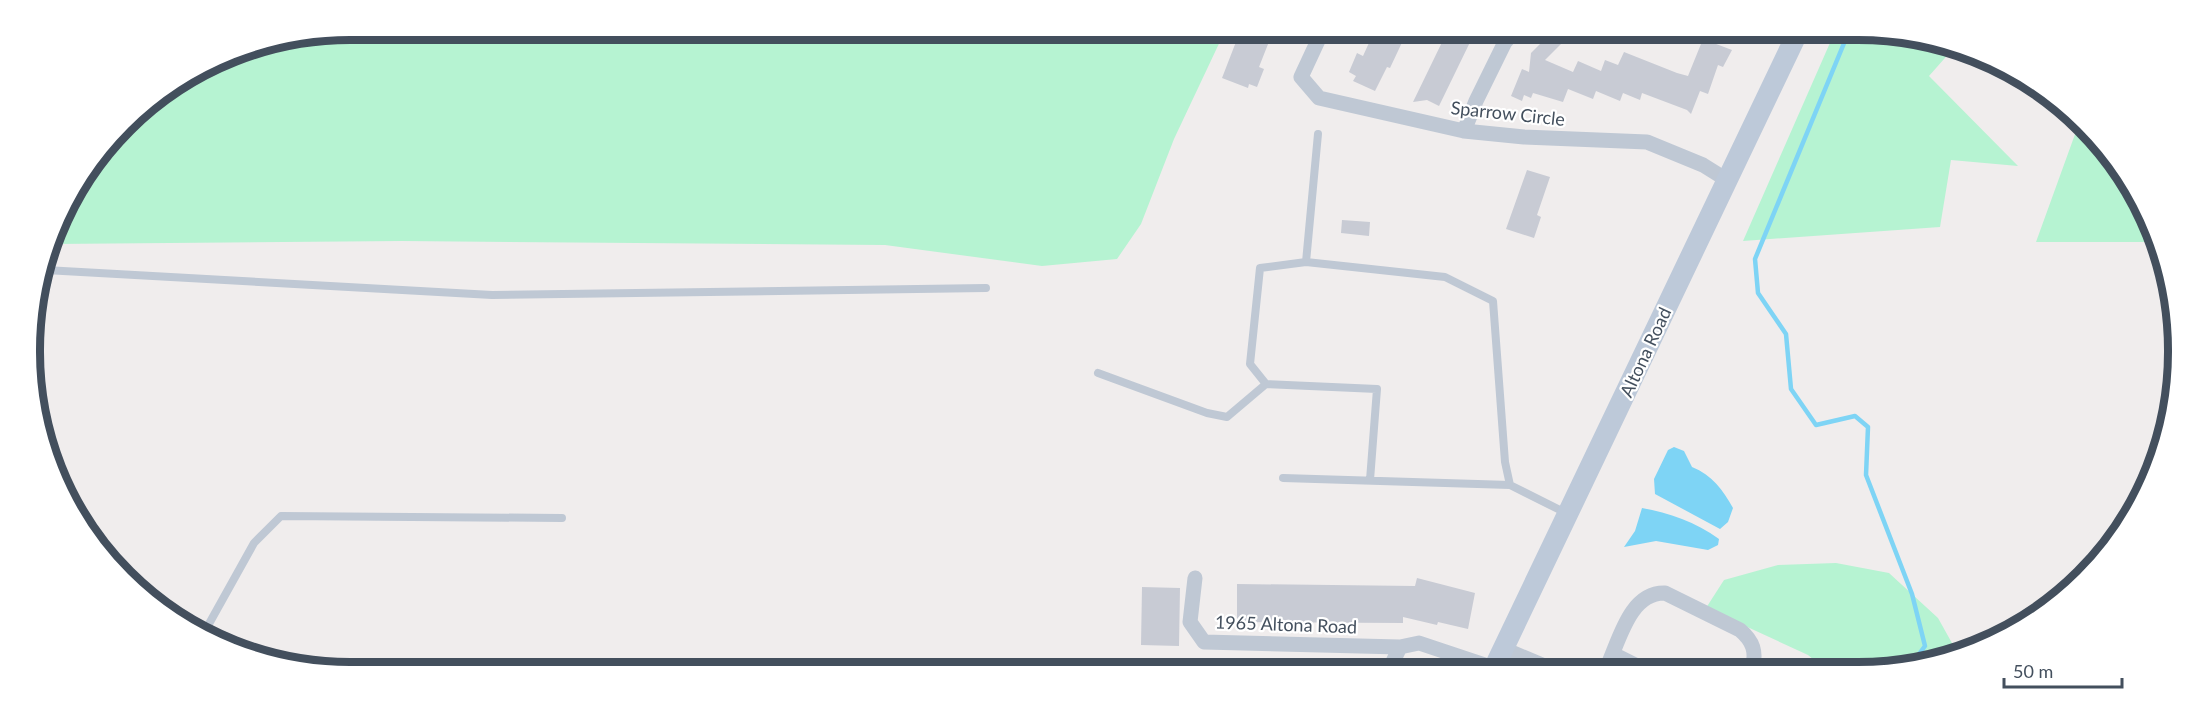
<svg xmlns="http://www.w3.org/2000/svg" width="2208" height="702" font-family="Lato,sans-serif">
<rect width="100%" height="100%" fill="#f0eded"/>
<path fill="#b6f3d2" d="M351,30L1224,33L1174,139L1141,224L1117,259L1042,266L885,245L402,241L53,244L63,209L139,110L228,54Z
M1833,36H1920L1952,50L1929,76L2018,166L1951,160L1940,227L1743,241Z
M2078,126L2124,173L2153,242H2036Z
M1836,563L1889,573L1938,618L1957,652L1899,669H1825L1808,655L1706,608L1724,580L1778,565Z"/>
<path fill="#7ed4f5" d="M1674,447L1684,451L1692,467C1712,475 1723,490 1733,508L1728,522L1720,529L1655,494L1654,479L1668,450Z
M1642,508C1669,513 1696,522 1719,539L1718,545L1708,550L1656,541L1624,547L1635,531Z"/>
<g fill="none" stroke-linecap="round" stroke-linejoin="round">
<path stroke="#7ed4f5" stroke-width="4.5" d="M1847,36L1755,259L1758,293L1786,334L1791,389L1816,425L1855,416L1868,427L1866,475L1912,594L1925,646L1910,666"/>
</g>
<path fill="#c8cbd4" d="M1239,34H1272L1259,67L1264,69L1257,87L1249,84L1248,88L1222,78Z
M1373,34H1406L1390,68L1387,67L1375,91L1353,81L1356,76L1349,72L1357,53L1363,56Z
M1446,34H1474L1439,106L1427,100L1413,102Z
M1549,35H1553L1562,43L1545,60L1573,72L1578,61L1601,71L1605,60L1618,65L1624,52L1677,73L1688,76L1703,39L1732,50L1723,67L1718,65L1708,94L1700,91L1691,114L1687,110L1642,93L1640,100L1623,93L1620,101L1596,91L1593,99L1568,89L1563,102L1533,93L1531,98L1524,95L1522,101L1511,96L1522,69L1529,72L1531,53Z
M1527,170L1550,177L1537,215L1541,217L1534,238L1506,229Z
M1342,220L1370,222L1369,236L1341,233Z
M1417,578L1475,593L1468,629L1438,622L1437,625L1403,617V623L1237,622V584L1415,586Z
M1142,587L1180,588L1179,646L1141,645Z"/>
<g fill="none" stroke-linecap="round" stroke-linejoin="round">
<path stroke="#bfc8d4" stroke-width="8" d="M1306,262L1318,134
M45,270L492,295L986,288
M1098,373L1207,413L1227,417L1266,384L1377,389L1370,480
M1266,384L1250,364L1260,268L1306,262L1445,277L1493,301L1505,462L1510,485
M1283,478L1510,485L1566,513
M205,631L254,543L281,516L562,518"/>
<path stroke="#bfc8d4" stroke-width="15" d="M1321,34L1301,77L1319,98L1464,131L1524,137L1647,142L1703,165L1727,180
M1464,131L1476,101L1505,42L1511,35
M1195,578L1190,622L1204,642L1400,647L1419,643L1494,668
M1504,649L1549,668
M1613,654L1643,669
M1390,668L1400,647
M1606,669C1619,642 1629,592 1665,593L1740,630C1753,641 1757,652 1752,669"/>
<path stroke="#bdc9d9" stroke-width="21" d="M1494,668L1796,36"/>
</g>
<g text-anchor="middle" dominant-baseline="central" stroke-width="4.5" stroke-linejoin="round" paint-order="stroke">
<g font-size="18" fill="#434f5d" stroke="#fff">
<text transform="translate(1508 113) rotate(6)">Sparrow Circle</text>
<text transform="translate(1645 352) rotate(-65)">Altona Road</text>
<text transform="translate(1286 624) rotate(2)">1965 Altona Road</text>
</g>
</g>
<path d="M0 0H2208V702H0ZM350 40H1858A310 310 0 0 1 2168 350V352A310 310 0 0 1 1858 662H350A310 310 0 0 1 40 352V350A310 310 0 0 1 350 40Z" fill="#fff" fill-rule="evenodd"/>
<path fill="none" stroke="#434f5d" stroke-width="8" d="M350 40H1858A310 310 0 0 1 2168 350V352A310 310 0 0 1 1858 662H350A310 310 0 0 1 40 352V350A310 310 0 0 1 350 40Z"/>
<path d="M2004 678v9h118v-9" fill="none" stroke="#434f5d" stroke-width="3"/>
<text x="2013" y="678" font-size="18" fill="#434f5d" stroke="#ffffff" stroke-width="4.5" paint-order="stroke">50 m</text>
</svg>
